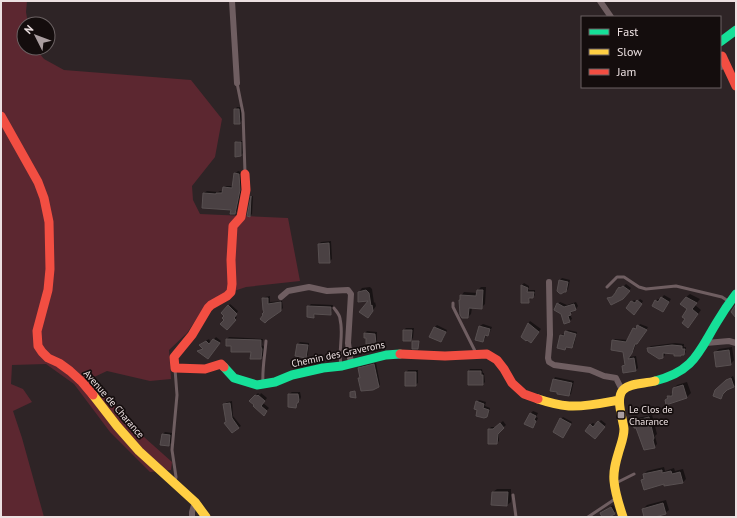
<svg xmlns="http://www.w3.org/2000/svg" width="737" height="518" font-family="'PT Sans',sans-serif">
<rect width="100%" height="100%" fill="#2e2426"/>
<path fill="#5c2730" d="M1,1H27L26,12L28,24H24V48H35L44,59L64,70L191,80L222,119L215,157L192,186L193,200L200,214L288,218L300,281L246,287L231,292L207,303L187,333L169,350L171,379L150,381L107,371L92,378L135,429L172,462L171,470L150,472L110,432L74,384L46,364L12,365L11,384L23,389L32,402L13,411L22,438L44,517H1Z"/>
<path fill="#0007" d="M237,107H241L242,120L240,123L235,110Z
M238,141H243V153L241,155L236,156V143Z
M238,171L241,172L242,187L237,211L235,213L232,209L204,193L207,191L218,192L220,191H223L224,188L226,186H234L235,174Z
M252,196H253L252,214L250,216H248Z
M331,241L332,259L329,262L319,244L321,242Z
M562,278L570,280L568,289L566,291H558L560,280Z
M524,283L529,286V290H535V295L533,297H531L530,300L528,302L522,285Z
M626,284L631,288L625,296L609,299L615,295L622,286L623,287Z
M370,287L372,289L374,303L375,302L376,306L371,313L361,312L370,300L359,301V292L362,288Z
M481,287H486L485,304L481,308H472L471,314L468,317L461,300V296L464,292L478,293V290Z
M690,294L700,299L695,305L701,310L688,327L686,319L688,309L686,297Z
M664,295L671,299L663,311L656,301L658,299L660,300Z
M270,296V302L282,301L283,308L281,310L265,312L263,299L265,297Z
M640,299L643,301L636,311L632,302L634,300L637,302Z
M560,302L567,305L576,302L578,306L576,309L572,310L573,311L570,314L572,319L569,321L558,304Z
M230,304L238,311L235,316L237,317L227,328L226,316L222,313Z
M311,304L333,305L332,311L330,314L316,313L314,317L308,307Z
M530,321L541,329L533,339L528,324Z
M483,324L492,327L490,332L488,335L486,334L485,339L482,341L480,326Z
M640,324L648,327L639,341L637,343H636L634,350L629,357L636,356L638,368L636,370L623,366L625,363L624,351L613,341L615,339L628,340L634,329L636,327H638Z
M437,325L447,330L443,339L441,341L431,337L435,327Z
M406,328H414L413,338L411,340L404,330Z
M568,330L577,332L574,345L572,347L567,346L565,349L561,336L563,334H565L566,332Z
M367,331L377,332V341L375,344L365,333Z
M216,337L221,341L210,355L199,351L203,348L202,343L209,339L211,343Z
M229,337L263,339L262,345L264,347L263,356L261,358L252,351L232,345L227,339Z
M300,342L309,343L308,355L306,357L297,356L298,344Z
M675,343L684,344V347H686V352L684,354L665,352V355L663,357L648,348L651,346Z
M732,347L734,360L731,364L717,366L715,352L719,349Z
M376,363L380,384L378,387L359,378L361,377L359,369L361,366Z
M470,369H482L483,373H484L485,382L483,384L469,371Z
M408,370H418V383L415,385L406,373Z
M733,376L736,384L734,386L724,391L723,396L720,398L716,391L730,378Z
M555,377L574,381L571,394L569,395L551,390L554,379Z
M687,382L691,393L687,397L667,404L666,400L672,393H673L674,388L677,385Z
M292,392H300L301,397L300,400L296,407L289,394Z
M258,393L260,395L261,393L267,398L263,403L269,408L263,414L251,401Z
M479,400L486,402L485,406L490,408L489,413L486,416L478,409L477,402Z
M232,401L233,416L241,426L238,428L227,422L224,404L227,402Z
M533,411L538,413L536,417L538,418L535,424L532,427L526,423L531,413Z
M652,415L657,434L655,436L657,444L654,447L634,421L637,418Z
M563,417L572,422L565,434L561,419Z
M601,420L606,424L595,437L590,425L593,423L596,425Z
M503,421L506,425L499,431V441L497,443L489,430L491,427H496Z
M165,432L172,433L171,443L169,445L161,444L163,434Z
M664,467L665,471L674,468L675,471L683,469L686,479L683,482L665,485V483L642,480L645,478L644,474L647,471Z
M497,489H511V502L507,505L493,492Z
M666,500L669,510L665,513L651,517H646L643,509L647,505Z
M613,505L616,511L614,513L606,517H603L601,513Z"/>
<path fill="#4a4143" stroke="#585051" d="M234,109H239L240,124H234Z
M235,142H241V156L235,157Z
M234,173L239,174L240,190L235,214H230L231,210L202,208L203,193L216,194V193H222L223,187L232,188Z
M251,196L250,217L247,216Z
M329,243L330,263H319L318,244Z
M559,280L568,282L566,292H564L561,294L559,293L557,291Z
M521,285L528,288L527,292H534L533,298H529V303H521Z
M623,286L630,291L623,299L611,305L607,298L612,297L616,292V291L619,287L620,288Z
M366,290L369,293L371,306L372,305L373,311L368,318L359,312L368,301L358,302V292Z
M477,290H483L482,309L469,308L468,318H462L460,315L459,300H460V295L476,296Z
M661,297L669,302L663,312L652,306L655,300L658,302Z
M686,297L697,303L692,309L698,314L688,328L682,323L685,319L682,317L687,309L680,304Z
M262,298H268V304L281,302V311L268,320L265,323L260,319L263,315L262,314L264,312L263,310Z
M637,300L642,304L634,315L626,308L631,301L635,303Z
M557,303L564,307L574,304L576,310L570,312L571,315L568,316L570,322L564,324L561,314L554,310Z
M736,304V318L731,312Z
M228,305L237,314L234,318L236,320L227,330L220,324L224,320L222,318L224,316L221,313Z
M307,306L331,307V315L314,314V318L307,317Z
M528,323L539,332L531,343L527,340L526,341L521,337Z
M637,325L647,330L637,344H635L632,353L628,359L634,358L636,371L623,373L622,366L625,365L623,352L611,350L612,340L626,342L633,328L636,329Z
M479,326L490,329L488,336L485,335L483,342L475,340Z
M434,327L446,332L441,342L429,337Z
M403,330H412L411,341H403Z
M565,331L576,334L572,348L566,347L565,350L557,348L560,335L564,336Z
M364,333L375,334L376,344L372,347L370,344H366V338H364Z
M213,339L220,343L208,359L197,351L203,349L199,345L206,341L209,344Z
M226,339L261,340V347L262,349L261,359H250L251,352H231V346H226Z
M412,341H419L418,349H412Z
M297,344L308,345L306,358L295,356Z
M672,345L682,346V349H685L684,355H681V356H674V354L663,353V358L659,359L648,352L647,348Z
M729,350L731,365L716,367L714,352Z
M374,364L379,387L373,390L361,391L358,378H360L358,368Z
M468,371H481V375H483V385H468Z
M405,372H416V386H405Z
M731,378L734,387L727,390L723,394L721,399L713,396L715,390L726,380Z
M553,379L572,383L569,396L557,394V392L550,391Z
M683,385L687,398L666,405L665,400L668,398L667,396H672L673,388Z
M355,391L356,398L350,397V392Z
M288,394H298L299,400L298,403H297L296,408L288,407Z
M255,395L257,396L258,395L265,401L261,406L267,411L264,416L253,406L254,405L249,401Z
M476,401L484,404L483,408L489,410L487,417L484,418L476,416L477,410L474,409Z
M230,403L232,418L239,428L232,433L224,423L226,422L223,404Z
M530,413L536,416L534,420L536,421L533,428L524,424Z
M649,417L654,438L653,440L655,448L644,450L636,428H634L633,421Z
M560,418L571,424L563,438L553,432Z
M598,421L605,427L595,439L585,431L590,424L593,427Z
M500,423L504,428L498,434L497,444H488V429H493Z
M162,434L170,435L169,446L160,445Z
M662,470V473L671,471L672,474L680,472L683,483L664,486V484L644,490L641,480L644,479L643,474Z
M492,492H508L507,506L491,505Z
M663,503L666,514L655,517H644L642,509Z
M611,507L615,514L609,517H602L600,513Z"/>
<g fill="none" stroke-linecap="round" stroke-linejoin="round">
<path stroke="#6f5e61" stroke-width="3" d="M237,83L243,113L245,173
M607,287L617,277H624L639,287L646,289L676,286L722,297L728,301
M453,303V307L476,353
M334,308C336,311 340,315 340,319C344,334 338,350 341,365
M175,369L177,395L172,450L176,477L175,482
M263,383C262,369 265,355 266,341
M616,483L634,474
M513,495L516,517
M588,517L615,499"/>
<path stroke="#6f5e61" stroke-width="6" d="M232,1L237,83
M600,1L611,17
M720,67H721
M549,282L550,335L548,358L549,362L554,365L590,370L604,376L616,378L622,390
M281,297L288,291L309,287L327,291L348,290L351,294L348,343L350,358L353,364
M706,343L729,341L736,343
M192,517V512L195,502"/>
<path stroke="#16e098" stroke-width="9" d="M720,42L736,30
M224,367L234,378L257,385L275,382L292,375L323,368L342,366L386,355L400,354
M655,381C694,371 698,353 717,322C723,312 729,303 736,294"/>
<path stroke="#ffcf43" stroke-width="9" d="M93,395L117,426L139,451L195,502L206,517
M538,399C547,402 558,405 569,406C585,407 603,403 619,400
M623,517C619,505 615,493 614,481C613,470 616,461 619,451C621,444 624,437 624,429C623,418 615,399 623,390C631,382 645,384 655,381"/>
<path stroke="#f24e42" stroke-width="9" d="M722,56L736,86
M1,116L38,182L44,198L49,222L50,269L48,290L37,331L38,346L42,352L48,358L59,363L70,371L82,382L93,395
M400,354L445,356L487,354L497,360L504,369L512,383L524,394L538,399
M224,367L221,364L205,369L175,368L174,357L192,335L208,308L211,305L227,296L231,292L232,284L231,260L233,226L241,217L246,190L245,174"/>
</g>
<rect fill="#aa9ea0" stroke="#140d0d" stroke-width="1.5" x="617" y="411" width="8" height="8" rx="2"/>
<g text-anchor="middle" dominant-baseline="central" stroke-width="3.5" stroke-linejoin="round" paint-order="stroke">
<g font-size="10" fill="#ece0e1" stroke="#140d0d">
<text transform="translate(338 354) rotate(-12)">Chemin des Graverons</text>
<text transform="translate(114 404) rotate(49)">Avenue de Charance</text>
</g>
<g font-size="10" fill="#ece0e1" stroke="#140d0d" text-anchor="start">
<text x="629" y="409">Le Clos de<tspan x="629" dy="12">Charance</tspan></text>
</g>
</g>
<rect width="737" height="518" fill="none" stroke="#ece0e1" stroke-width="4"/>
<rect x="581" y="16" width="140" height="72" fill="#140d0d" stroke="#6a6162"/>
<rect x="589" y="29" width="20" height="6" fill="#16e098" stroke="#6a6162"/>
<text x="617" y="36" font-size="12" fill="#ece0e1">Fast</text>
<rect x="589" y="49" width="20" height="6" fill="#ffcf43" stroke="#6a6162"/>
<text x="617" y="56" font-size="12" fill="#ece0e1">Slow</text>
<rect x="589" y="69" width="20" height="6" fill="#f24e42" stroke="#6a6162"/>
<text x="617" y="76" font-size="12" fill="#ece0e1">Jam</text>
<g transform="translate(36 36) rotate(312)"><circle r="19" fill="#140d0d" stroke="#6a6162"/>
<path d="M0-3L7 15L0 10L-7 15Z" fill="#aa9ea0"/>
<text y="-6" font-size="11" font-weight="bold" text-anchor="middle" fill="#ece0e1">N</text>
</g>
</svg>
